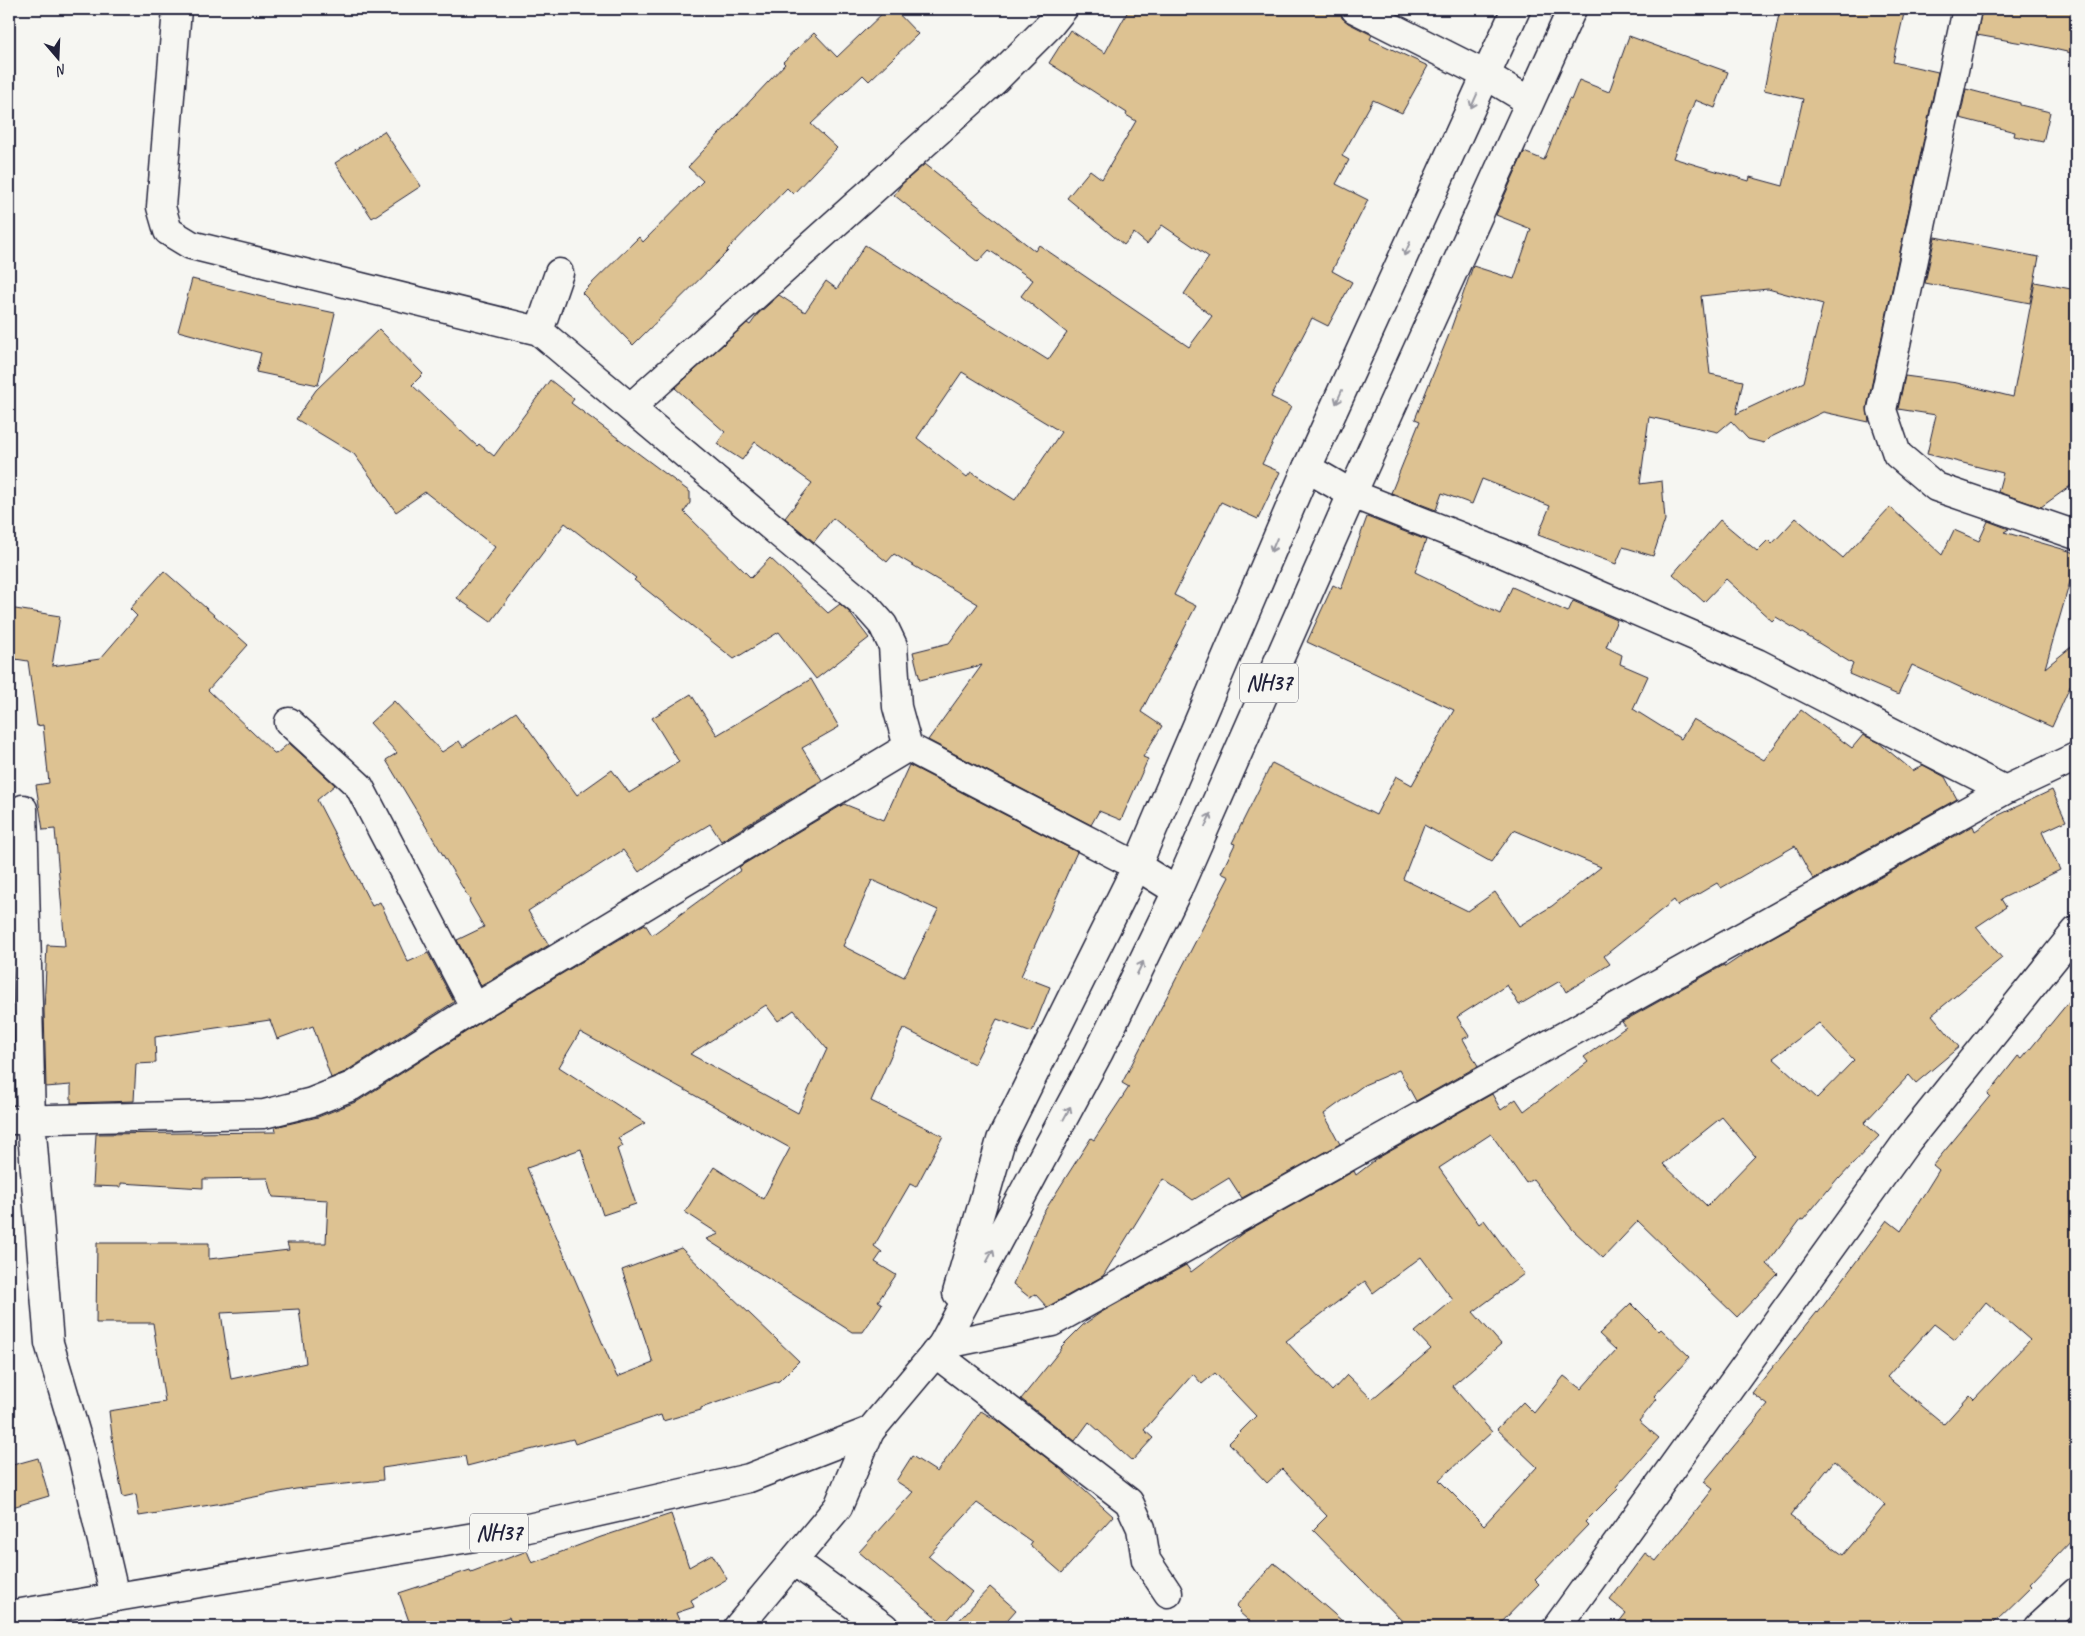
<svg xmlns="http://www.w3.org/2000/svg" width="2085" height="1636" font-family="Caveat,sans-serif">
<rect width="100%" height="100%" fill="#f6f6f2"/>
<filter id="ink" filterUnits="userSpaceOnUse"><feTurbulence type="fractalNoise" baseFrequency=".02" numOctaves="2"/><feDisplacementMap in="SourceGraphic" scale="10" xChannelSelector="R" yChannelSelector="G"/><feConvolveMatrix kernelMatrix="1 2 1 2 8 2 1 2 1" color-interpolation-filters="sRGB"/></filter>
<g filter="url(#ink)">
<path fill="#ddc292" stroke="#22223b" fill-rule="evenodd" d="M887,9H894L918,34L869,81L863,75L811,124L837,148L793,194L787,188L727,250L728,251L633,345L582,293L639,237L643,242L703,181L688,167L785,64L783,62L814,33L837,57Z
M1129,9H1340L1342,18L1348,23L1372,35L1370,39L1428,66L1402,113L1373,100L1342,156L1349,160L1336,184L1368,200L1332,271L1352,282L1328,326L1312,318L1271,397L1291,407L1262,464L1280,472L1258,519L1221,502L1174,595L1196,606L1141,712L1162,726L1143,757L1148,759L1121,820L1099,811L1091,825L928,740L982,665L920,680L913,652L949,643L978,604L894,554L887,562L833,518L814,542L785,518L812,483L755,442L742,460L717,444L725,432L675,388L747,323L750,325L758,314L779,295L805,312L826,281L837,289L865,245L1048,360L1067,333L1021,296L1033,280L989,250L978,262L894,195L902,184L925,164L1035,251L1039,245L1189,347L1212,316L1184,294L1209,257L1162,225L1147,244L1134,233L1124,245L1067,198L1090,170L1102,179L1136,121L1126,115L1127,113L1049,63L1070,30L1105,53ZM962,372L1061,432L1015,500L971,472L967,477L917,438Z
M1780,9H1905L1893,62L1938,72L1867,407L1869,422L1823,412L1769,438L1764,443L1748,439L1731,421L1718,432L1649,417L1640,484L1662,481L1665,520L1653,556L1623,547L1616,564L1538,535L1550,506L1482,479L1472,504L1442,493L1436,510L1391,493L1420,421L1415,419L1448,337L1473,266L1514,279L1531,229L1496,215L1524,152L1544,160L1569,99L1571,100L1579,80L1609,92L1629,36L1728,72L1715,108L1695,100L1673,158L1749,181L1750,177L1783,186L1803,99L1764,90ZM1768,289L1823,304L1804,382L1736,414L1743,381L1710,374L1701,296Z
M1982,9H2076V54L2022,42V43L1977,35Z
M1966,89L2020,103V105L2050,112L2043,142L2014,136L2015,132L1960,118Z
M384,131L421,186L372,218L335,163Z
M1935,237L2039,257L2030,303L1925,283Z
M192,279L274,300L335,313L318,385L256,372L261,353L178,331Z
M2035,282L2076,290V482L2041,507L1998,492L2003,473L1927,454L1936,415L1898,409L1905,376L1957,383L2013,397Z
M379,329L423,374L412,385L477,446L479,444L494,456L550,380L574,399L571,403L690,492V503L684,512L751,578L770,558L828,613L840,604L849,612L869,638L816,679L779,632L734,659L634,580L636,578L565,523L491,622L457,598L495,547L425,492L396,512L354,454L296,419L316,390Z
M1890,507L1942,555L1954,530L1979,541L1988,521L2009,529L2004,532L2076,553V561L2045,668L2076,643V673L2052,727L1978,694L1977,695L1912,665L1898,695L1849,674L1853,664L1776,617L1772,621L1726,579L1704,602L1673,574L1720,520L1757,551L1768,540L1772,544L1796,518L1843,558Z
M1367,517L1426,540L1415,572L1500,614L1512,587L1568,612L1573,601L1617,620L1606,647L1622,655L1620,664L1648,676L1633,709L1681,739L1693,719L1764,760L1801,710L1852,748L1863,735L1878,742L1913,771L1923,765L1945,777L1957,799L1813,879L1795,846L1721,888L1717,883L1678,906L1674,900L1604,956L1610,964L1566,992L1560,981L1519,1005L1507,985L1457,1017L1469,1036L1463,1039L1478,1066L1416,1101L1399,1070L1364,1085L1324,1114L1340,1144L1242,1198L1229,1178L1193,1200L1163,1179L1103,1276L1047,1307L1035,1294L1029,1297L1013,1284L1042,1215L1091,1138L1094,1140L1129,1087L1122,1083L1229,877L1221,873L1235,844L1232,843L1272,763L1376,815L1396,776L1412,785L1454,710L1307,642L1333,585L1341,589ZM1424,825L1491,862L1514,830L1601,867L1552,906L1519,926L1495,892L1468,911L1403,879Z
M164,571L248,645L208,690L273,752L276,754L289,743L335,785L317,800L372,906L380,902L408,962L428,953L454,1002L345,1072L331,1078L313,1026L277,1039L270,1020L155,1037L156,1063L136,1064L134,1101L71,1103V1085L46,1087L44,1010L47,945L65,946L55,829L43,830L36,785L49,783L43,725L37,726L28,661L9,658V608L60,616L52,666L100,659L137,616L130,609Z
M811,679L839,727L802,748L822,780L721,841L710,824L669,849L639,872L623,850L528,911L549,945L481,986L457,940L484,927L469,901L470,900L386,760L397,753L370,723L394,701L442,752L459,741L463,747L516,712L577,795L612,770L629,793L679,762L652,718L691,694L717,735Z
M909,765L1077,852L1021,976L1050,987L1032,1032L997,1019L974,1064L903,1028L871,1101L943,1136L916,1187L910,1184L874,1246L882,1252L875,1262L896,1275L878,1301L882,1304L863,1332H852L706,1239L719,1234L685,1212L714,1167L763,1199L790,1148L580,1032L559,1067L645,1123L618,1138L623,1146L617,1149L636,1204L603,1215L581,1149L527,1168L617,1377L653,1363L622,1270L681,1248L799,1361L779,1381L701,1408V1410L663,1421L661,1415L575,1444L573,1439L467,1466L465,1456L382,1468L383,1480L296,1489L223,1503L139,1516L136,1494L123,1497L114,1452L109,1411L165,1402L153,1323H96L97,1243H209V1259L289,1250L287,1243H326L328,1200L273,1197L268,1178L203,1179V1188L121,1183V1187L93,1186L96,1134L276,1132L275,1127L318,1117L358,1101L483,1021L645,924L652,935L741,870L739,867L844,804L884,820ZM872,880L938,910L904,977L843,946ZM766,1005L778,1021L794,1010L827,1049L798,1113L690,1054ZM299,1309L306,1363L231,1379L221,1313Z
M2052,790L2066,821L2042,832L2060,870L2001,899L2006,907L1976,927L2002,958L1932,1015L1959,1047L1916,1083L1909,1075L1864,1123L1879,1136L1839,1179L1838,1178L1803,1220L1801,1219L1767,1264L1778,1274L1737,1317L1638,1221L1603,1258L1573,1230L1533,1179L1526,1183L1491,1134L1439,1168L1479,1224L1484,1220L1524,1274L1473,1312L1501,1344L1452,1386L1492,1432L1439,1480L1484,1525L1537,1467L1497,1429L1523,1402L1534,1413L1564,1376L1581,1389L1616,1350L1599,1334L1631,1303L1659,1331L1661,1329L1690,1357L1654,1396L1657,1399L1639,1421L1659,1438L1616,1487L1618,1489L1585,1522L1588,1525L1535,1580L1539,1584L1497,1627H1408L1313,1530L1327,1516L1282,1469L1267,1483L1229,1443L1256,1416L1215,1373L1202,1384L1193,1374L1144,1430L1153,1438L1132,1461L1089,1422L1075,1441L1021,1399L1062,1348L1061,1347L1083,1325L1100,1313L1186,1265L1191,1272L1243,1233L1354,1171L1356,1175L1378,1158L1492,1094L1501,1110L1516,1099L1524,1111L1588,1062L1584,1057L1626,1027L1622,1022L1724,965L1725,967L1755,947L1973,826L1975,831L1999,815ZM1819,1023L1854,1060L1817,1098L1773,1058ZM1722,1117L1755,1156L1707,1206L1663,1164ZM1421,1257L1453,1300L1415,1332L1431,1349L1372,1399L1347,1375L1332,1391L1286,1341L1365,1281L1373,1293Z
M2076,993V1536L2030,1584L2032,1586L1990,1627H1615L1626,1613L1610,1600L1645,1553L1656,1561L1713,1489L1704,1482L1768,1405L1752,1393L1817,1312L1818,1313L1887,1220L1901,1231L1939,1170L1933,1165L1990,1096L1988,1094L2018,1056L2022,1059ZM1986,1302L2030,1340L1974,1399L1970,1395L1944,1424L1887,1377L1934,1324L1955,1340ZM1834,1461L1885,1505L1843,1555L1790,1516Z
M9,1011H13L15,1088H9Z
M981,1411L1001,1423L1057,1466L1113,1516L1062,1573L1030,1545L1032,1542L977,1503L928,1556L972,1592L944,1624L859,1552L913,1492L896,1481L912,1456L937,1472Z
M38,1458L49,1496L9,1508V1466Z
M671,1514L689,1567L712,1554L727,1579L691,1600L694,1607L676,1613L682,1627H513L509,1617L479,1627H411L399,1593L470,1570L471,1572L527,1551L532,1563L601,1537Z
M1274,1563L1289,1575L1349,1627H1256L1239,1612L1240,1610L1236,1606Z
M990,1587L1016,1610L1001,1627H953Z"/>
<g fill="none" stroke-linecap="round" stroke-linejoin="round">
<g stroke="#22223b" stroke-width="31">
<path id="street" d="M177,9L161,207L168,231L191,245L539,331
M1355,9L1486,75L1529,101
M1967,9L1882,410L1897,454L1936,487L2076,535
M559,273L539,331L867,607L883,625L893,646L897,707L908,747L1137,866L1177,891
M631,407L994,81L1050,25L1063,9
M1307,468L1352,494L1502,553L1757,663L2005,790
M289,722L359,786L475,1008
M23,809L31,1120L49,1343L82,1455L115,1597
M9,1120L264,1114L312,1102L352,1086L475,1008L908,747
M942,1345L1052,1322L2005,790L2076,757
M935,1353L1129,1502L1141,1528L1146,1560L1168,1593
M794,1561L884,1627
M738,1627L838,1507L870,1431
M1557,1627L1908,1140L2076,931
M2038,1627L2076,1592"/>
</g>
<g stroke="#22223b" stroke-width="31">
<path id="highway" d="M957,1293L1001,1140L1137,866L1307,468L1516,9
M9,1615L528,1528L749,1478L870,1431L942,1345L1099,1052L1177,891L1352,494L1572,9"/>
</g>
<use href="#street" stroke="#f6f6f2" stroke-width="28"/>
<use href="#highway" stroke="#f6f6f2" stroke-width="28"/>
</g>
<defs><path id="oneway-shaft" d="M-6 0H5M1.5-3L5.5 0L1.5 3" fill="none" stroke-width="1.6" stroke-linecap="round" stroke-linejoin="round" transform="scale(1.25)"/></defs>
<g stroke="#9797a0">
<use href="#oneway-shaft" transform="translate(1474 101) rotate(114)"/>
<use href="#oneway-shaft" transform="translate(1407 249) rotate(114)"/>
<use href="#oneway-shaft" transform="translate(1339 397) rotate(114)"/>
<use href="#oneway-shaft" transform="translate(1274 545) rotate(113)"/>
<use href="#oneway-shaft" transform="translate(1208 820) rotate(-66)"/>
<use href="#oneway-shaft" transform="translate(1140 968) rotate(-64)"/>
<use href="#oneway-shaft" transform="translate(1067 1113) rotate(-62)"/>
<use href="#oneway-shaft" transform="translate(990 1256) rotate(-62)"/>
</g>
</g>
<g text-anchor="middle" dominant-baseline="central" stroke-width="5" stroke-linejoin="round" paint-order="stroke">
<g fill="#f6f6f2" stroke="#626272" stroke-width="1">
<rect x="1240" y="663.5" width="58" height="39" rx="4"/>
<rect x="470" y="1513.5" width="58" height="39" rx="4"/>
</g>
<g font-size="22" font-weight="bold" fill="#22223b">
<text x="1269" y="683">NH37</text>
<text x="499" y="1533">NH37</text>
</g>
</g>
<rect width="2085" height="1636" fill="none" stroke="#f6f6f2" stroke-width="30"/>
<rect x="15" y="15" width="2055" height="1606" fill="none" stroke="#22223b" stroke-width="2" filter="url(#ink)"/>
<g transform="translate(58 58) rotate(161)" stroke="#f6f6f2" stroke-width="4" paint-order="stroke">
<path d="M0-4L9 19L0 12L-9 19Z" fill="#22223b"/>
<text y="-8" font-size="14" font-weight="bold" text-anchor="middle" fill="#22223b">N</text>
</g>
</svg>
